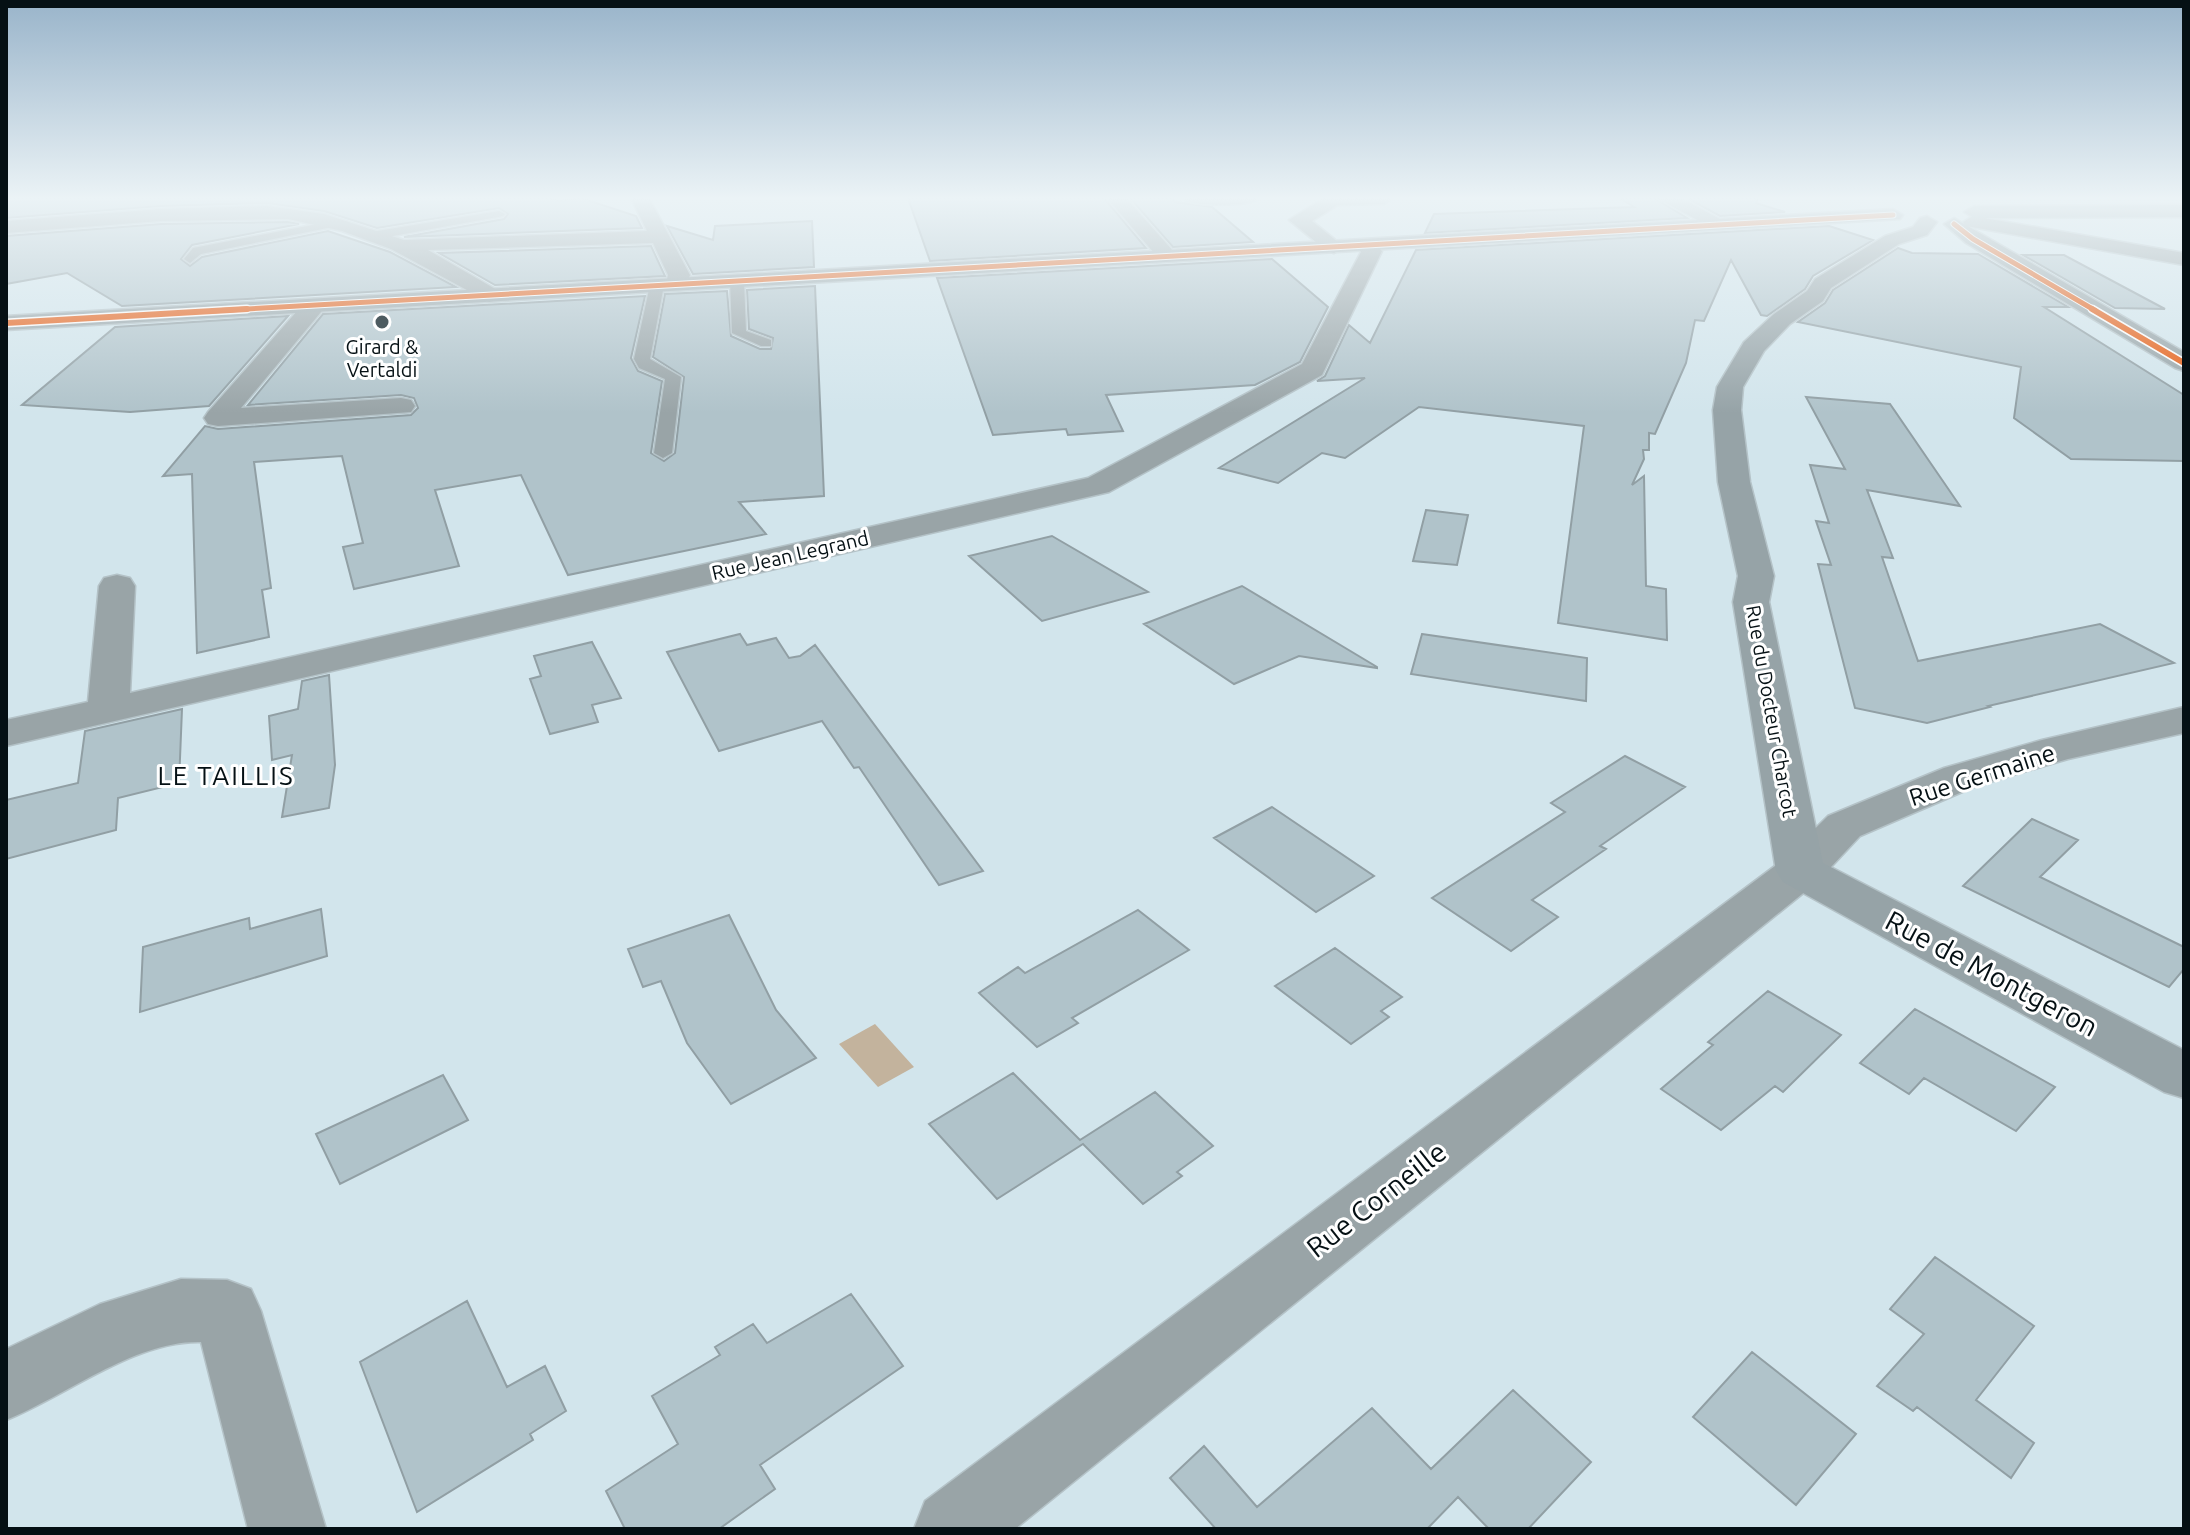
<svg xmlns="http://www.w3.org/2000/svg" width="2190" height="1535" font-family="Ubuntu,sans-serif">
<rect width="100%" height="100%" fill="#d2e5ec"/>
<path fill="#c3b39d" d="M875,1024L914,1067L878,1087L839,1044Z"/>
<path fill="#b0c3ca" stroke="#919fa4" stroke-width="2" d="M6,198H549L559,201L581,198L636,216L642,228L404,237L504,219L508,214L499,208L377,228L324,211L267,203L161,206L6,218Z
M908,198H1104L1146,248L930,261Z
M1130,198H1172L1175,202L1212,207L1253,242L1173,247Z
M1620,198H1654L1687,218L1425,233L1434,214L1634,207Z
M1687,198H1758L1756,203L1785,212L1720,216Z
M812,221L814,267L693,274L667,226L713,240L715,226Z
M288,222L299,224L192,245L181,259L190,266L202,257L328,231L390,252L456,287L122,306L67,273L6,284V236L161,224Z
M1829,226L1873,240L1813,276L1805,289L1767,316L1761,315L1731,260L1704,321L1695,320L1686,363L1655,434L1649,433V450H1643L1644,459L1632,485L1644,476L1646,586L1666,589L1667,640L1558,623L1584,426L1419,407L1345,458L1322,453L1278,483L1219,468L1365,378L1317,381L1325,376L1349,325L1370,343L1416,250Z
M651,246L665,276L495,285L439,253Z
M1898,248L1912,253L1978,254L2068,307H2044L2184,395V461L2071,459L2014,418L2021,367L1798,322L1825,303L1833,290Z
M2023,255H2064L2165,309L2115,308Z
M1272,259L1328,307L1300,362L1255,385L1106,395L1123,431L1068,435L1066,429L993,435L937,278Z
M815,286L824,496L739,502L766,534L568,575L521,475L435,490L459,566L354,589L343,547L363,543L342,456L254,462L271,588L262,590L269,637L197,653L192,474L163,476L205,426L218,429L411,415L418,408L414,398L401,395L248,405L323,314L645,296L631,358L638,371L662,381L651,453L664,461L675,453L684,377L653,357L665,294L727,291L731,336L760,349H771L773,338L749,329L747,290Z
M288,316L209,406L130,412L22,405L115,327Z
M1806,397L1890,404L1960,506L1867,490L1893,558L1882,557L1918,661L2100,624L2174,663L1988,706L1990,707L1927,723L1855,708L1818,564L1831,565L1816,521L1829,523L1810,465L1845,469Z
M1426,510L1468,515L1457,565L1413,561Z
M1052,536L1148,592L1042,621L969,556Z
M1242,586L1377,667V668L1299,656L1234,684L1144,624Z
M740,634L747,645L776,638L789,658L800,656L815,645L983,871L939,885L859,767L854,768L822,721L719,751L667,652Z
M1422,634L1587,658L1586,701L1411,674Z
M592,642L621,698L592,705L598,722L550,734L530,679L541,676L534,656Z
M329,675L335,765L329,808L282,817L292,755L272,760L269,716L298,709L302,681Z
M182,709L179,783L118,798L116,830L6,859V800L78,783L85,731Z
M1625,756L1685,787L1600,846L1606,849L1532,900L1558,917L1511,951L1432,898L1565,812L1551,803Z
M1272,807L1374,876L1316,912L1214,838Z
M2032,819L2078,840L2040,877L2184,947V969L2169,987L1963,886Z
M321,909L327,956L140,1012L143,947L249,918L250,929Z
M1138,910L1189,950L1072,1018L1078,1023L1037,1047L979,993L1018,967L1025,973Z
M729,915L776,1010L816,1058L731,1104L687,1043L661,981L643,987L628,949Z
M1335,948L1402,997L1381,1011L1389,1017L1351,1044L1275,986Z
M1768,991L1841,1035L1783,1092L1775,1086L1721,1130L1661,1089L1713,1045L1708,1042Z
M1915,1009L2055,1087L2016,1131L1924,1078L1909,1094L1860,1063Z
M1013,1073L1080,1140L1155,1092L1213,1146L1177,1172L1182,1176L1143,1204L1083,1144L997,1199L929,1124Z
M443,1075L468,1120L340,1184L316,1134Z
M1935,1257L2034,1326L1976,1400L2034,1443L2011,1478L1917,1407L1913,1411L1877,1386L1924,1334L1890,1309Z
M851,1294L903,1366L760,1465L775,1489L719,1529H625L606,1491L678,1444L652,1396L720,1355L715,1347L753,1324L767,1343Z
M467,1301L507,1387L545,1366L566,1411L530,1434L533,1440L417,1512L360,1362Z
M1752,1352L1856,1434L1796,1505L1693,1417Z
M1513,1390L1591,1462L1528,1529H1489L1458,1497L1427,1529H1216L1170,1478L1204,1446L1257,1507L1372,1408L1431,1469Z"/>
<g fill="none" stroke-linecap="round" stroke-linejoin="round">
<g stroke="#b4c2c7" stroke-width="3">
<path id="lane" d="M499,211L505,214L503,216L371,240L365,236L371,232Z
M338,220L342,221V225L201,254L190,263L184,259L193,248Z
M737,277L744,281L746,331L771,340V346H761L732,333L730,281Z
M657,281L664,285L650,359L681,377L672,453L663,458L654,453L665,379L639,368L634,359L650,285Z"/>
</g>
<g stroke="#b4c2c7" stroke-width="3">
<path id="street" d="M631,198H649L690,275L685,289H669L666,284L668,275L653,243L428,250L497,290L500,295L497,300L489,302L391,249L342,231L288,219L161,221L6,233V221L161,209L267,206L324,214L404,240L647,231Z
M1107,198H1126L1174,252L1178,256L1174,260H1160Z
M1182,198H1259C1250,207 1191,207 1182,198Z
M1324,198H1393L1384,204L1338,205L1312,221L1344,247L1334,253L1327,251L1289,220Z
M1657,198H1681L1729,224L1726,228H1712Z
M1973,216L2184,253V265L1966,226L1963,222Z
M1366,240L1373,242L1382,251L1322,375L1109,492L6,746V720L88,702L99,586L104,578L117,575L130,578L135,586L130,693L1088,478L1302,364L1361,252L1356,246Z
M314,299L322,301L326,306L241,408L401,398L411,400L415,406L411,412L218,426L208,424L204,418L208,412L306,301Z
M2184,707V733L2068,759L1976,786L1860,836L1817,882L1015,1529H914L925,1501L1783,860L1828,816L1944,768L2042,740Z
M181,1279L227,1280L251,1289L261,1311L326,1529H248L201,1342C135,1340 66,1396 6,1420V1349L100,1304Z"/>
</g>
<g stroke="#b4c2c7" stroke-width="3">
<path id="secondary" d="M2184,205V217L1974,218L1964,212L1974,206Z
M1893,209L1903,215L1900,219L6,330V316Z
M1927,216L1937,222L1927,235L1899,244L1831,288L1823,301L1790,324L1764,351L1743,387L1741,410L1750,482L1774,576L1769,602L1823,863L2184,1050V1098L2164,1092L1783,882L1776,871L1733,602L1738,576L1718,482L1713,410L1717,387L1744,342L1774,314L1807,291L1815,279L1885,236L1913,227L1920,218Z
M1954,218L2184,352V371L2175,368L1966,243L1944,224Z"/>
</g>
<use href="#lane" fill="#99a4a7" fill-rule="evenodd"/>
<use href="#street" fill="#99a4a7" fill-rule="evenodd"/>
<use href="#secondary" fill="#96a3a7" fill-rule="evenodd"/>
<g stroke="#fff" stroke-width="7">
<path id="cycleway-far1" d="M1954,224L1973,239L2096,311
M212,311L1893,215"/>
</g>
<g stroke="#fff" stroke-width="9">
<path id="cycleway" d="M2092,309L2184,363
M6,323L247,309"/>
</g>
<use href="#cycleway-far1" stroke="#e8590c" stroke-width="5"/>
<use href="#cycleway" stroke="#e8590c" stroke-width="6"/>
</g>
<linearGradient id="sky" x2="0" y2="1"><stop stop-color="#99b4ca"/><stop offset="0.48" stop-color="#ebf3f6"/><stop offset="1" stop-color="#ebf3f6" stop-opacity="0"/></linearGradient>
<rect width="2190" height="413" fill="url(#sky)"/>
<circle fill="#4d5b60" stroke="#fff" stroke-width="3" cx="382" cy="322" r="8"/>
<g text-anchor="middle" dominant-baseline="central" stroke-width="6" stroke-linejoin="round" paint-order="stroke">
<g font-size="20" fill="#051014" stroke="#fff">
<text x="382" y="346">Girard &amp;<tspan x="382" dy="23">Vertaldi</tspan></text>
</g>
<g font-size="20" fill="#051014" stroke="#fff">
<text transform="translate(790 555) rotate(-13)">Rue Jean Legrand</text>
<text transform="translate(1772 711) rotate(80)">Rue du Docteur Charcot</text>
</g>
<g font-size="24" fill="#051014" stroke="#fff">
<text transform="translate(1982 775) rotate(-18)">Rue Germaine</text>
</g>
<g font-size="26" letter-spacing="2" fill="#051014" stroke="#fff">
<text x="226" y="775">LE TAILLIS</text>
</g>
<g font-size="28" fill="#051014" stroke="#fff">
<text transform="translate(1992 973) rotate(28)">Rue de Montgeron</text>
<text transform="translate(1376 1199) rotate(-38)">Rue Corneille</text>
</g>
</g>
<rect width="2190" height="1535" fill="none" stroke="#051014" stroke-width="16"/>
</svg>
